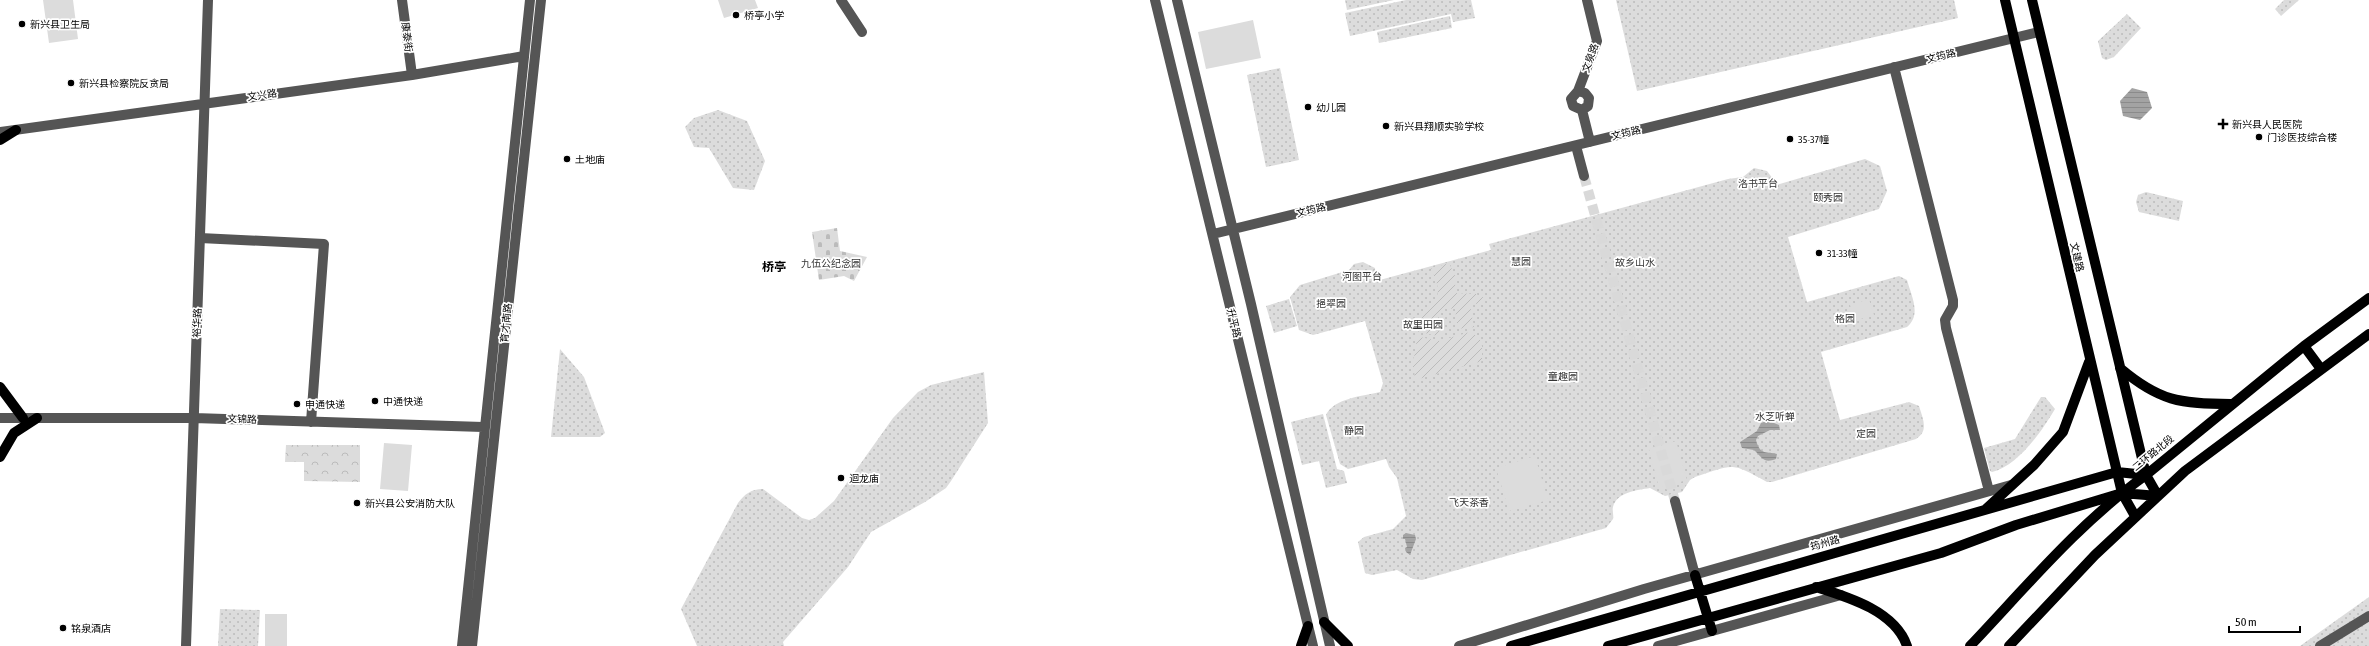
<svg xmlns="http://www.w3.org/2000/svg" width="2369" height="646" font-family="'Asap Condensed','Noto Sans SC',sans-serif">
<defs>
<pattern id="grass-dots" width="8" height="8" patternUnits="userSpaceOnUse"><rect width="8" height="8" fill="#dcdcdc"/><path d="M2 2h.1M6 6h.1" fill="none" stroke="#bbb" stroke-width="1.8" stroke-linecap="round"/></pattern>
<pattern id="forest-crowns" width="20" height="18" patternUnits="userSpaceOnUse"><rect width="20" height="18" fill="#dcdcdc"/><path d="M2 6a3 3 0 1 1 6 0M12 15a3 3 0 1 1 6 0" fill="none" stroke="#bbb"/></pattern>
<pattern id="cemetery-stones" width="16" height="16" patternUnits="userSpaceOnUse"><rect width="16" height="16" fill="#dcdcdc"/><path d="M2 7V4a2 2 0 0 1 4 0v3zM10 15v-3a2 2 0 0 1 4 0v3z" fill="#bbb"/></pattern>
<pattern id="garden-furrows" width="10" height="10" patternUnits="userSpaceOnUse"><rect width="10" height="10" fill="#dcdcdc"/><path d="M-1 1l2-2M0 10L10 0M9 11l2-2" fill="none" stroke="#bbb"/></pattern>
<pattern id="water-rules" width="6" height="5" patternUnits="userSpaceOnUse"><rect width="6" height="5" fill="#a3a3a3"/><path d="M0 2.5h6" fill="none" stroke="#8b8b8b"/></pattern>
</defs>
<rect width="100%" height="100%" fill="#fff"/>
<path fill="url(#grass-dots)" d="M1345,0H1394L1347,10Z
M1406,0H1471L1475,18L1453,22L1451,14L1350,36L1345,13Z
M1616,0H1954L1958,18L1637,91Z
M2284,0H2299L2281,16L2275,9Z
M2127,14L2141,28L2114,57L2106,60L2102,58L2098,41Z
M1450,16L1452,28L1379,43L1377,32Z
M1280,68L1299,160L1266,167L1247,75Z
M718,110L747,121L765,161L754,190L733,188L709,148L694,147L685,127L694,118Z
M1865,159L1880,166L1887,191L1879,209L1788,237L1807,302L1899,276L1907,280C1911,295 1922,315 1907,327L1821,352L1840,420L1909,402L1919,406C1923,419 1929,431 1916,439L1772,482H1767C1730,462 1735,464 1695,477L1690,480L1682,492L1665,496L1650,488C1637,490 1617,492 1613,507C1612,511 1614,515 1613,519L1606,528L1422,580L1413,579L1397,570L1372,575L1365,573L1358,542L1364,537L1393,529L1406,516L1397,478L1389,467L1386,459L1348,469L1340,464L1326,415C1334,398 1363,396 1380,392L1383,383L1365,321L1313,335L1299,330L1290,297L1300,285L1349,270L1354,264L1363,262L1375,268L1376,281L1491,250L1489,244L1728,179L1743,177L1754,168L1767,171L1773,179V186Z
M2146,192L2183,201L2179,221L2139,212L2136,202L2138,195Z
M1289,299L1297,326L1274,333L1266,306Z
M560,349L584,377L605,433L600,437H551Z
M984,372L988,423L951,481L946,488L925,502L871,532L848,567L783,642L784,646H697L681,609L738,503C745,494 751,489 763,489L802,518L809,520L815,518L834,501L893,418L918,392L931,385Z
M2045,397L2055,409C2042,431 2018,466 1992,472L1990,471L1984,448L2015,439L2041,397Z
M1323,414L1337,469L1344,471L1347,483L1326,488L1319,461L1302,465L1291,422Z
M2369,597V646H2300Z
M220,609L260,610L258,646H218Z"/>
<path fill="url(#forest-crowns)" d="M286,445H360V482L304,481V462H285Z"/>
<path fill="url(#cemetery-stones)" d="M837,228L840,251L867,257L854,281L844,276L819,280L812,232Z"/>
<path fill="url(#garden-furrows)" d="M1449,263L1456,278L1454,293L1476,294L1487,300L1470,306L1474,327L1462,329L1457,323L1455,309L1446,308L1438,314L1439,331L1442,337L1416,331L1417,321C1436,304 1446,294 1430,269Z
M1470,332L1479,337L1482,346V361L1415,380L1414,368L1411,365L1417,348L1415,336L1439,341Z"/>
<path fill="#dcdcdc" d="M43,0H73L78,39L49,43Z
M718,0H755L758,8L724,18Z
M1253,20L1261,58L1206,69L1198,32Z
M1869,299L1874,315L1854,321L1850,305Z
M1676,441L1687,480L1659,488L1649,449Z
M384,443L412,445L408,491L380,489Z
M1535,456L1548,500L1509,511L1496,468Z
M265,614H287V646H265Z"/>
<path fill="url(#water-rules)" d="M2132,88L2147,92L2152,108L2140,120L2123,116L2120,101Z
M1769,421L1779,425L1780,430H1770L1758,436L1756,440C1760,456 1767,451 1777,454L1776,459C1763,464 1762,457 1754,450L1742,448L1740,442L1757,431L1761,423Z
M1406,533L1415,535L1416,539L1410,555L1406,552L1405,548L1407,547L1405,539H1403V535Z"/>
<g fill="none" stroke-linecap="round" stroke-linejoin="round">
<path stroke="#d9d9d9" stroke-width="10" stroke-dasharray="10 5" stroke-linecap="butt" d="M1584,176L1675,501"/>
<path stroke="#555" stroke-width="10" d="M402,0L412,75
M841,0L862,32
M1155,0L1313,646
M1177,0L1251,304L1330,646
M1894,67L1953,300V306L1945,320L1946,328L1989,491
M1578,91L1585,93L1589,98L1588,106L1582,110L1573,106L1571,99L1578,91L1597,41L1587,0
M1582,110L1590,142
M0,132L412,75L524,56
M1576,146L1584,176
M1213,234L2039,32
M200,238L324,244L311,422
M0,418H194L483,427
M1675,501L1695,575
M186,646L208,0
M462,646L530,0
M472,646L541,0
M1459,646L1644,589L2011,485
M1658,646L1841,595
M2320,646L2369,616"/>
<path stroke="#000" stroke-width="10" d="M2005,0L2122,493L2135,516
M2032,0L2146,475L2158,496
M0,140L16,130
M2304,346L2321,369
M2120,368C2159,401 2180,404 2231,404
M0,387L23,418
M0,457L14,433L37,418
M1986,509L2034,465L2063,432L2089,362
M1695,575L1712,631
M1816,587C1848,597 1895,611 1907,646
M1324,622L1348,646
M1301,646L1308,626
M1511,646L2117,472L2146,475
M1608,646L1941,553L2016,525L2122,493L2158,496
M1970,646C2026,587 2080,522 2146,475L2304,346L2369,298
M2009,646L2095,555L2185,471L2369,334"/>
</g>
<g fill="#000" stroke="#fff" stroke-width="1.5">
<circle cx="736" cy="15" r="4"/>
<circle cx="22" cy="24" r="4"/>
<circle cx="71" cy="83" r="4"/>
<circle cx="1308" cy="107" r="4"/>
<path d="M2221 118h4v4h4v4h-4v4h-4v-4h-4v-4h4z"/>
<circle cx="1386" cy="126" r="4"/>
<circle cx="2259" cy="137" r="4"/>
<circle cx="1790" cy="139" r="4"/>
<circle cx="567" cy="159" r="4"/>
<circle cx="1819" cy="253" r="4"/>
<circle cx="375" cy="401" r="4"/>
<circle cx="297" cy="404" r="4"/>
<circle cx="841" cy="478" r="4"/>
<circle cx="357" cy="503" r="4"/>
<circle cx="63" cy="628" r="4"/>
</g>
<g text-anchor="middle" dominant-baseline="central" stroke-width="3.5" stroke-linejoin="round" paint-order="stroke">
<g font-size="10" fill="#000" stroke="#fff" text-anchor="start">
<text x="744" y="15">桥亭小学</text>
<text x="30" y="24">新兴县卫生局</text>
<text x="79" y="83">新兴县检察院反贪局</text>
<text x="1316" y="107">幼儿园</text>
<text x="2232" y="124">新兴县人民医院</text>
<text x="1394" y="126">新兴县翔顺实验学校</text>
<text x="2267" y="137">门诊医技综合楼</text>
<text x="1798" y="139">35-37幢</text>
<text x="575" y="159">土地庙</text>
<text x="1827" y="253">31-33幢</text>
<text x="383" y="401">中通快递</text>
<text x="305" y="404">申通快递</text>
<text x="849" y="478">迴龙庙</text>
<text x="365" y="503">新兴县公安消防大队</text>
<text x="71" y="628">铭泉酒店</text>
</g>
<g font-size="10" fill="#000" stroke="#fff">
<text transform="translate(407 37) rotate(83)">康泰街</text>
<text transform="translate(1941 56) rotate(-14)">文筠路</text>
<text transform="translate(1590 58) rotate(-71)">文泉路</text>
<text transform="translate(262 95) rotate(-8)">文兴路</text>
<text transform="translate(1626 133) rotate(-14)">文筠路</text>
<text transform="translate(1311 210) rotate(-14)">文筠路</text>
<text transform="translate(2077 257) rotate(77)">文建路</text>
<text transform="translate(197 323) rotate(-88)">裕华路</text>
<text transform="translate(506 323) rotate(-84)">育才南路</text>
<text transform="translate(1234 323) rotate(76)">升平路</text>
<text transform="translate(242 419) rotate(2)">文锦路</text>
<text transform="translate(2153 453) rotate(-39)">二环路北段</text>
<text transform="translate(1825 543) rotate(-16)">筠州路</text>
</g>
<g font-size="10" fill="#333" stroke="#fff">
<text x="1758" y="183">洛书平台</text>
<text x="1828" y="197">颐秀园</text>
<text x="1521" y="261">慧园</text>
<text x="1635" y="262">故乡山水</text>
<text x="831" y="263">九伍公纪念园</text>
<text x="1362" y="276">河图平台</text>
<text x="1331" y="303">挹翠园</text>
<text x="1845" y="318">格园</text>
<text x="1423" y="324">故里田园</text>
<text x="1563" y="376">童趣园</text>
<text x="1775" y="416">水芝听蝉</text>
<text x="1354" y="430">静园</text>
<text x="1866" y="433">定园</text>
<text x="1469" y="502">飞天茶香</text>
</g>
<g font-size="12" font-weight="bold" fill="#000" stroke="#fff">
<text x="774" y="267">桥亭</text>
</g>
</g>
<path d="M2229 626v6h71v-6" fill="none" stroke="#000000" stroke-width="2"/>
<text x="2235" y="626" font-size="12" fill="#000000" stroke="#ffffff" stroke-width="3" paint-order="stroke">50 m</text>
</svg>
